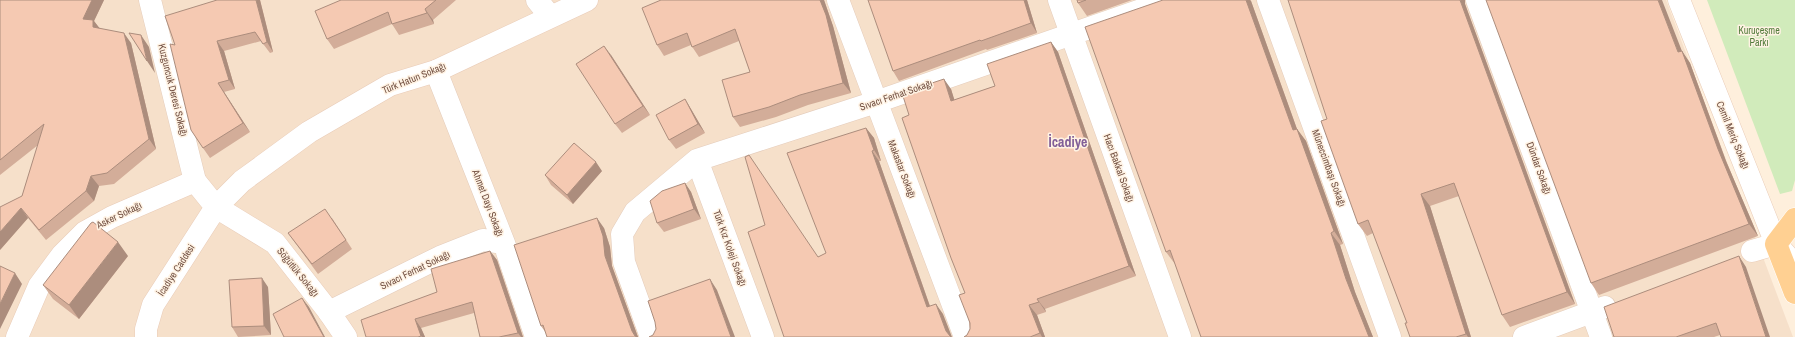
<svg xmlns="http://www.w3.org/2000/svg" width="1795" height="337" font-family="'Archivo Narrow',sans-serif">
<rect width="100%" height="100%" fill="#feefdc"/>
<path fill="#f6e0ca" d="M0,0H1666L1793,337H0Z"/>
<path fill="#d1ebbb" d="M1707,0H1795V180L1792,191L1780,194Z"/>
<g fill="none" stroke-linecap="round" stroke-linejoin="round">
<g stroke="#e4ccbb" stroke-width="23">
<path id="street" d="M150,0L195,181
M537,0L550,16
M838,0L965,337
M1059,0L1180,337
M1268,0L1390,337
M1477,0L1601,337
M436,71L504,243L536,337
M697,160L763,337
M329,312L440,257L483,240L504,243
M651,337L624,262L622,234L635,212L697,160L876,102L1170,0
M1524,337L1605,307"/>
</g>
<g stroke="#e9ccb8" stroke-width="23">
<path id="secondary" d="M1679,0L1776,244L1787,256
M1752,251L1776,244
M17,337L39,286L62,255L85,232L112,217L195,181L216,207L275,243L329,312L346,337
M146,337V329L153,305L216,207L242,181L309,132L390,85L436,71L587,0"/>
</g>
<g stroke="#fff" stroke-width="23">
<path id="primary" d="M1795,219L1776,244L1795,293"/>
</g>
<use href="#street" stroke="#fff" stroke-width="22"/>
<use href="#secondary" stroke="#fff" stroke-width="22"/>
<use href="#primary" stroke="#ffd092" stroke-width="22"/>
</g>
<path fill="#d3ad99" d="M0,0H104L94,21L99,28L131,43L156,149L114,184L99,186L94,201L46,240L28,218L0,250L22,196L38,145L0,175Z
M260,0L273,52L270,53L261,41L224,51L235,89L224,92L250,132L210,158L203,148L175,45Z
M341,0H456L433,20L434,24L399,35L392,24L334,49L327,39Z
M661,0H824L833,26L851,93L808,105L776,117L740,127L733,117L750,72L739,41L699,57L691,45L664,56L657,45Z
M1027,0L1037,33L987,50L986,49L899,81L893,71Z
M1077,0H1132L1087,16L1078,3Z
M1163,0H1250L1251,1L1297,129L1306,141L1343,244L1340,245L1355,292L1373,337H1201L1175,264L1166,252Z
M1465,4L1575,304L1510,327L1502,315L1459,196L1430,206L1471,337H1410L1407,323L1373,233L1367,236L1358,224L1327,119Z
M1051,42L1058,52L1136,276L1045,309L1046,312L1037,315L1045,337H964L967,335L970,329L965,293L909,115L951,89L954,100L995,86Z
M1682,51L1690,63L1726,161L1758,236L1599,295L1591,283Z
M611,55L650,115L622,133L615,124Z
M685,99L691,109L705,133L676,149L669,140Z
M866,128L874,138L881,161H879L930,306L943,314L818,257L826,253Z
M602,171L573,204L551,185L545,175Z
M685,183L691,192L701,219L664,232L657,223Z
M332,218L352,249L318,274L288,233Z
M604,228L610,247L612,266L638,337L546,333L541,326Z
M490,251L497,260L523,337H480L474,313L421,328L425,337H366L437,292Z
M128,256L79,319L53,299L43,285Z
M1746,267L1720,335L1714,337H1614Z
M268,287L271,335L238,337L232,327Z"/>
<path fill="#ac8d7d" d="M92,0H104L94,21L101,30L100,37L83,19Z
M256,0H260L273,52L267,42Z
M820,0H824L833,26L851,93L843,83Z
M1024,0H1027L1037,33L1031,23Z
M1246,0H1250L1251,1L1302,143L1293,130Z
M1460,0H1465V4L1575,304L1567,292Z
M1658,0H1662L1687,64L1678,52Z
M425,9L433,20L434,24L427,13Z
M124,33L131,43L156,149L149,139Z
M141,35L149,47L155,73L147,61Z
M217,41L224,51L235,89L229,80Z
M1051,42L1058,52L1136,276L1129,266Z
M604,46L611,55L650,115L643,106Z
M1682,51L1690,63L1726,161L1758,236L1749,224L1718,149Z
M944,79L951,89L958,111L951,101Z
M218,83L224,92L250,132L243,123Z
M685,99L691,109L705,133L698,124Z
M866,128L874,138L881,161L874,150Z
M1297,129L1306,141L1343,244L1334,231Z
M872,151L879,161L934,318L927,307Z
M596,162L602,171L573,204L567,195Z
M91,176L99,186L94,201L86,191Z
M685,183L691,192L701,219L694,209Z
M1421,194L1430,206L1471,337H1468L1466,334Z
M21,208L28,218L0,250V232Z
M597,218L604,228L610,247L612,266L638,337H636L632,331L605,256Z
M1331,233L1340,245L1355,292L1373,337H1369L1346,279Z
M118,242L128,256L79,319L69,305Z
M490,251L497,260L523,337H521L518,333Z
M1739,256L1746,267L1770,337H1766Z
M15,273L22,284L0,329V304Z
M262,278L268,287L271,335L264,326Z
M710,279L717,290L735,337H731Z
M302,298L309,307L325,337H324Z
M1037,299L1045,309L1046,312L1039,302Z
M936,304L943,314L952,337H950L946,331Z
M1029,305L1037,315L1045,337H1042L1040,333Z
M415,319L421,328L425,337H422L421,336Z"/>
<path fill="#f5c9b2" stroke="#ac8d7d" d="M0,0H92L83,19L93,20V27L124,33L149,139L107,173L91,176L86,191L39,230L21,208L0,232V207L22,196L44,124L0,160Z
M217,0H256L267,42L263,44L255,32L217,41L229,80L218,83L243,123L203,148L191,130L170,44L175,45L165,16Z
M341,0H436L425,9L427,13L392,24L388,12L327,39L315,11Z
M661,0H820L826,15L843,83L800,95L769,107L733,117L722,80L750,72L735,29L692,47L687,33L657,45L642,8Z
M868,0H1024L1031,23L981,41L980,40L893,71Z
M1077,0H1086L1078,3Z
M1163,0H1246L1293,130L1297,129L1334,231L1331,233L1346,279L1369,337H1201L1170,250L1166,252L1085,27Z
M1288,0H1460L1567,292L1502,315L1454,183L1421,194L1466,334L1456,337H1410L1405,323H1407L1368,220L1358,224L1321,121L1327,119Z
M1486,0H1658L1678,52L1682,51L1718,149L1749,224L1591,283Z
M129,33L141,35L147,61Z
M1051,42L1129,266L1037,299L1039,302L1029,305L1040,333L1030,337H964L967,335L970,329V323L959,295L965,293L951,258L902,118L909,115L902,93L944,79L951,101L995,86L987,64Z
M604,46L643,106L615,124L576,64Z
M685,99L698,124L669,140L656,115Z
M866,128L874,150L872,151L927,307L936,304L946,331L950,336L951,337H784L748,232L765,225L745,157L749,155L818,257L826,253L787,153Z
M574,143L596,162L567,195L545,175Z
M685,183L694,209L657,223L650,201L662,191Z
M325,209L346,240L312,264L288,233Z
M597,218L603,236L605,256L632,331L635,336L638,337H547L543,325L541,326L514,245Z
M93,222L118,242L69,305L43,285L91,223Z
M490,251L518,333L499,337H480L472,302L415,319L421,336L418,337H366L361,320L437,292L431,269Z
M1739,256L1766,337H1721L1716,323L1676,337H1614L1604,307Z
M0,266L15,273L0,304Z
M262,278L264,326L232,327L229,280Z
M710,279L731,337H649L653,335L656,329L655,322L648,301Z
M302,298L324,337H284L273,314Z"/>
<g text-anchor="middle" dominant-baseline="central" stroke-width="3" stroke-linejoin="round" paint-order="stroke">
<g font-size="10" fill="#527b3b" stroke="#fff3e4">
<text x="1759" y="30">Kuruçeşme<tspan x="1759" dy="12">Parkı</tspan></text>
</g>
<g font-size="10" fill="#745244" stroke="#fff3e4">
<text transform="translate(414 78) rotate(-22)">Türk Hatun Sokağı</text>
<text transform="translate(173 90) rotate(76)">Kuzguncuk Deresi Sokağı</text>
<text transform="translate(896 95) rotate(-19)">Sıvacı Ferhat Sokağı</text>
<text transform="translate(1733 135) rotate(68)">Cemil Meriç Sokağı</text>
<text transform="translate(1119 168) rotate(70)">Hacı Bakkal Sokağı</text>
<text transform="translate(1329 168) rotate(70)">Müneccimbaşı Sokağı</text>
<text transform="translate(1539 168) rotate(70)">Dündar Sokağı</text>
<text transform="translate(902 169) rotate(69)">Makastar Sokağı</text>
<text transform="translate(488 203) rotate(69)">Ahmet Dayı Sokağı</text>
<text transform="translate(119 215) rotate(-26)">Asker Sokağı</text>
<text transform="translate(730 248) rotate(70)">Türk Kız Koleji Sokağı</text>
<text transform="translate(176 270) rotate(-57)">İcadiye Caddesi</text>
<text transform="translate(415 270) rotate(-26)">Sıvacı Ferhat Sokağı</text>
<text transform="translate(298 272) rotate(51)">Söğütlük Sokağı</text>
</g>
<g font-size="14" font-weight="bold" fill="#825f98" stroke="#fff3e4">
<text x="1068" y="142">İcadiye</text>
</g>
</g>
</svg>
